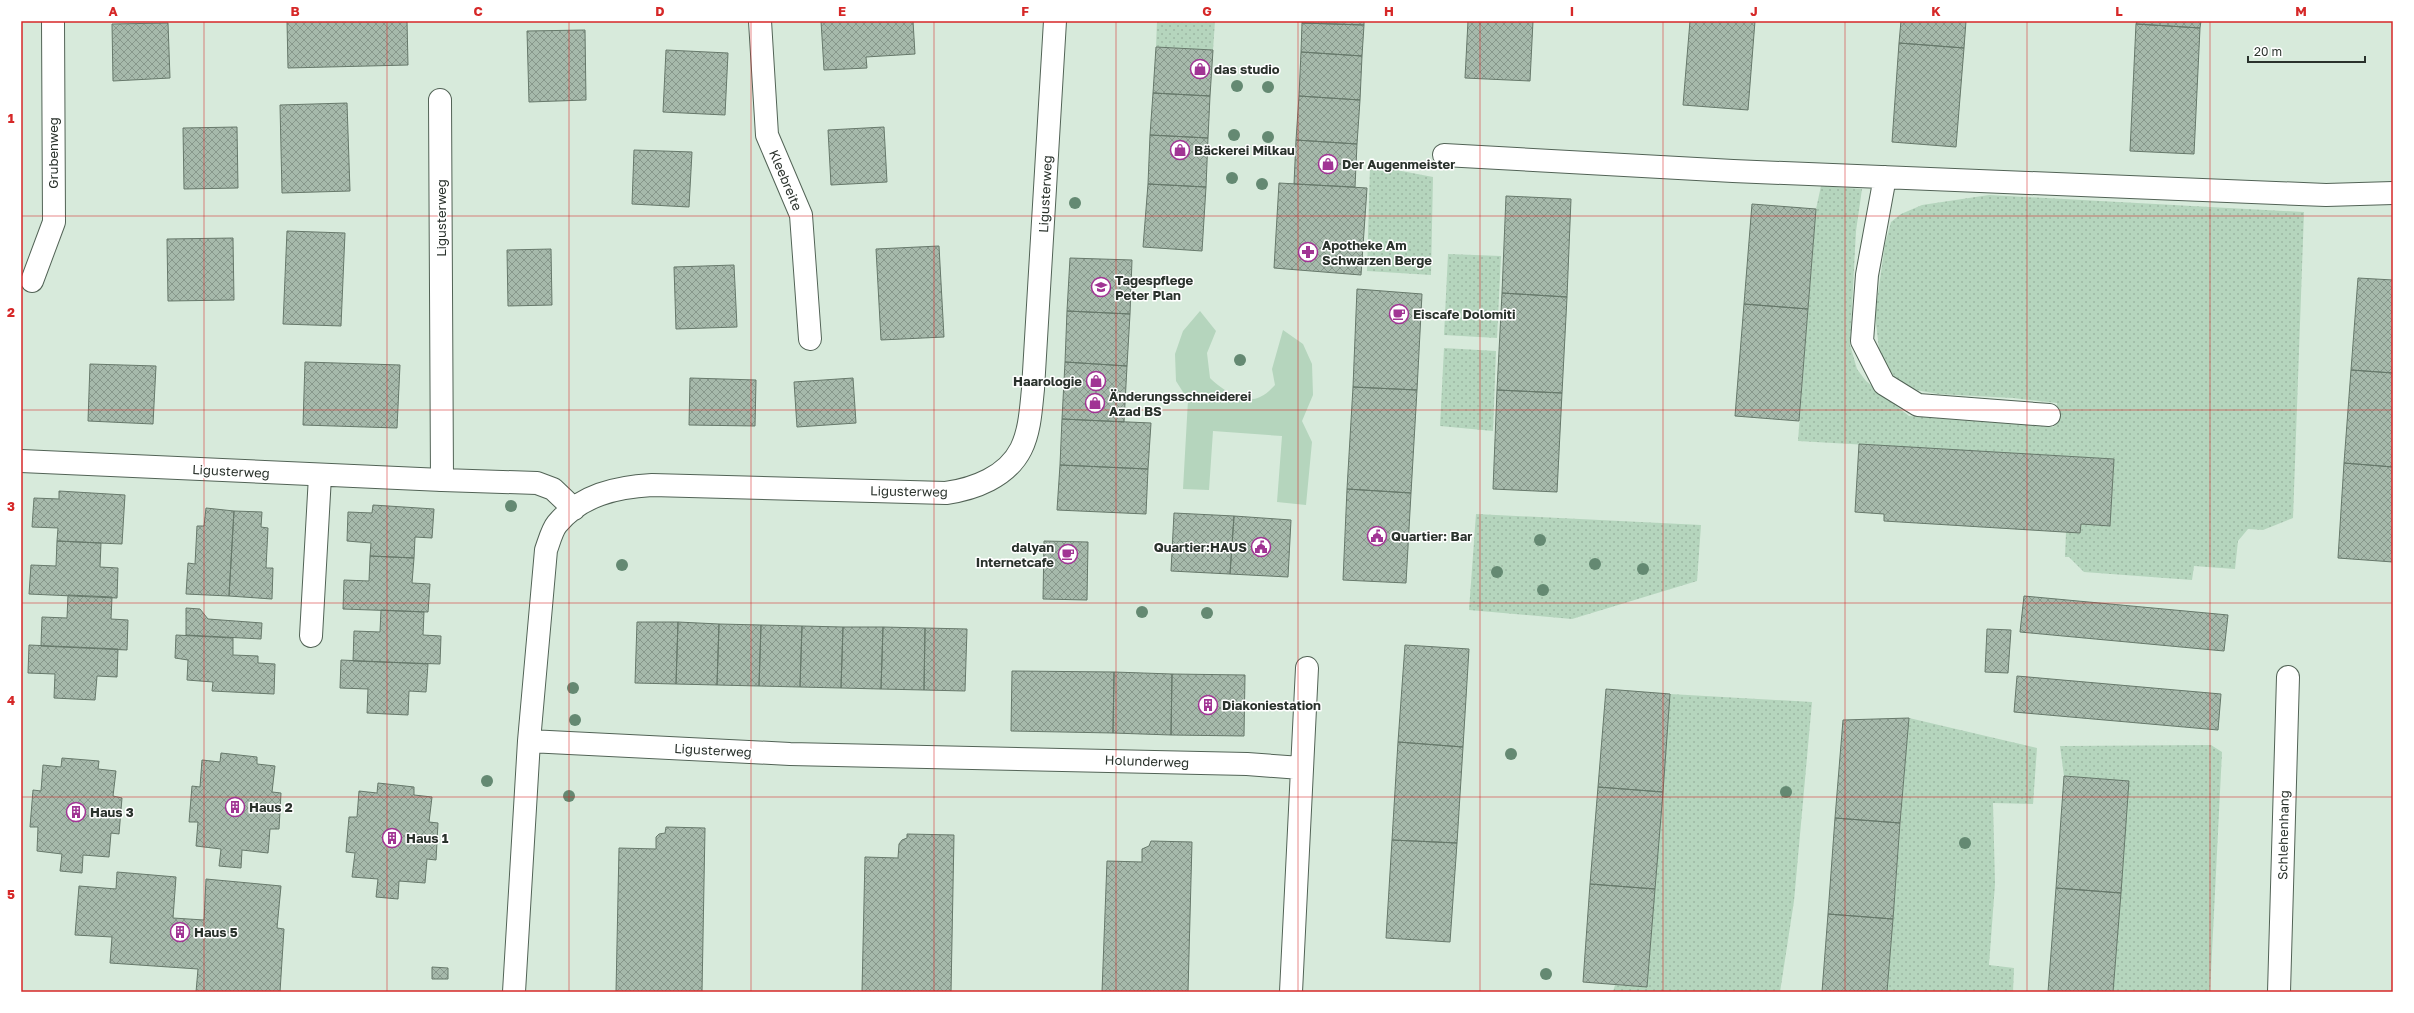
<svg xmlns="http://www.w3.org/2000/svg" width="2414" height="1013" font-family="'Golos Text',sans-serif">
<defs>
<pattern id="grass-dots" width="8" height="8" patternUnits="userSpaceOnUse"><rect width="8" height="8" fill="#b5d5bd"/><path d="M2 2h.1M6 6h.1" fill="none" stroke="#9cb7a3" stroke-width="1.8" stroke-linecap="round"/></pattern>
<pattern id="building-cross-hatch" width="8" height="8" patternUnits="userSpaceOnUse"><rect width="8" height="8" fill="#a6b9ab"/><path d="M0 0l8 8M0 8l8-8" fill="none" stroke="#87978b"/></pattern>
</defs>
<rect width="100%" height="100%" fill="#d7eadb"/>
<path fill="url(#grass-dots)" d="M1157,21H1215L1213,50L1156,47Z
M1370,165L1433,177L1431,275L1367,271Z
M1821,186L1862,189L1856,231L1850,345L1857,369L1866,381L1909,416L2053,427L2056,424L2057,403L2013,398L1938,394L1916,390L1897,381L1880,357L1875,315L1885,244L1891,222L1901,214L1922,205L1989,195L2304,212L2293,518L2263,530L2248,529L2238,541L2235,569L2194,566L2192,580L2084,572L2069,557H2065L2066,532L2080,533L2081,524L2110,526L2114,459L1798,441L1816,209Z
M1448,254L1501,256L1497,338L1444,335Z
M1444,348L1496,351L1493,431L1440,426Z
M1476,514L1701,525L1697,581L1572,619L1469,610Z
M1670,694L1812,702L1794,901L1780,992H1613L1615,985L1647,987Z
M1909,718L2037,748L2033,804L1993,803L1995,884L1989,965L2014,968L2013,992H1887Z
M2211,745L2222,752L2210,992H2113L2129,782L2064,776L2060,746Z"/>
<path fill="#b5d5bd" d="M1200,311L1216,331L1207,353L1210,378C1221,389 1244,405 1260,397C1266,395 1271,389 1275,385L1272,369L1283,330L1303,344L1312,364L1313,395L1302,421L1312,442L1306,505L1277,502L1282,436L1213,431L1209,490L1183,489L1188,400L1176,381L1175,354L1183,331Z"/>
<path fill="url(#building-cross-hatch)" stroke="#67796b" d="M287,21H407L408,65L288,68Z
M821,21H913L915,54L866,57L867,68L824,70Z
M1302,21H1364V25L1302,23Z
M1468,21H1533L1530,81L1465,78Z
M1690,21H1755L1748,110L1683,105Z
M1901,21H1966L1964,48L1899,43Z
M2137,21H2201L2200,28L2136,24Z
M168,23L170,78L113,81L112,24Z
M1302,23L1364,25L1362,56L1301,52Z
M2136,24L2200,28L2194,154L2130,151Z
M585,30L586,100L529,102L527,31Z
M1899,43L1964,48L1956,147L1892,142Z
M1156,47L1213,50L1210,96L1153,93Z
M666,50L728,53L725,115L663,112Z
M1301,52L1362,56L1360,100L1299,96Z
M1153,93L1210,96L1208,138L1150,135Z
M1299,96L1360,100L1357,144L1296,140Z
M347,103L350,191L282,193L280,105Z
M237,127L238,188L184,189L183,128Z
M884,127L887,182L831,185L828,130Z
M1150,135L1208,138L1206,187L1148,184Z
M1296,140L1357,144L1355,187L1294,184Z
M634,150L692,152L689,207L632,204Z
M1279,183L1367,188L1361,275L1274,268Z
M1148,184L1206,187L1202,251L1143,247Z
M1506,196L1571,199L1567,297L1502,293Z
M1752,204L1816,209L1808,309L1744,304Z
M287,231L345,233L341,326L283,324Z
M233,238L234,300L168,301L167,239Z
M939,246L944,337L881,340L876,249Z
M551,249L552,305L508,306L507,250Z
M1070,258L1132,260L1130,314L1067,311Z
M734,265L737,327L676,329L674,267Z
M2358,278L2393,280V373L2351,370Z
M1357,289L1422,294L1417,390L1353,387Z
M1502,293L1567,297L1562,393L1497,390Z
M1744,304L1808,309L1799,421L1735,416Z
M1067,311L1130,314L1127,366L1065,362Z
M305,362L400,365L397,428L303,425Z
M1065,362L1127,366L1124,422L1062,419Z
M90,364L156,366L153,424L88,421Z
M2351,370L2393,373V467L2344,463Z
M690,378L756,380L755,426L689,425Z
M853,378L856,423L797,427L794,382Z
M1353,387L1417,390L1411,493L1347,489Z
M1497,390L1562,393L1557,492L1493,489Z
M1062,419L1151,423L1148,469L1060,465Z
M1859,444L2114,459L2110,526L2081,524L2080,533L1884,521V514L1855,512Z
M2344,463L2393,467V562L2338,558Z
M1060,465L1148,469L1146,514L1057,510Z
M1347,489L1411,493L1406,583L1343,580Z
M59,491L125,495L122,544L57,541L58,528L32,527L34,498L59,499Z
M373,505L434,509L432,538L415,537L414,558L370,556L371,543L347,541L348,512L372,513Z
M206,508L234,511L229,596L186,594L188,563L195,564L197,526H204Z
M234,511L262,512L261,527L268,528L266,568H273L272,599L229,596Z
M1174,513L1234,516L1230,574L1171,571Z
M1234,516L1291,520L1288,577L1230,574Z
M57,541L101,543L100,567L118,568L117,598L29,594L31,565L56,566Z
M1044,541L1088,542L1087,600L1043,599Z
M370,556L414,558L412,583L430,584L428,612L343,609L344,580L369,581Z
M68,595L112,597L111,619L128,620L127,650L41,646L42,617L67,618Z
M2024,596L2228,615L2224,651L2020,632Z
M186,608L200,609L208,619L262,623L261,639L186,635Z
M381,610L424,612L423,635L441,636L440,664L353,661L354,631L380,632Z
M637,622H678L676,684L635,683Z
M678,622L719,624L717,685L676,684Z
M719,624L761,625L759,686L717,685Z
M761,625L802,626L800,687L759,686Z
M802,626L843,627L841,688L800,687Z
M843,627H883L881,689L841,688Z
M883,627L925,628L924,690L881,689Z
M925,628L967,629L965,691L924,690Z
M1987,629L2011,630L2008,673L1985,672Z
M176,635L233,638V655L258,656V663L275,664L274,694L212,691L213,682L187,680L188,660L175,658Z
M29,645L118,649L117,677L97,676L95,700L54,698L55,674L28,673Z
M1405,645L1469,649L1463,747L1398,742Z
M341,660L428,664L426,692L409,691L408,715L367,713L368,689L340,688Z
M1012,671L1114,672L1113,733L1011,731Z
M1114,672L1172,674L1171,735L1113,733Z
M1172,674L1245,675L1244,736L1171,735Z
M2017,676L2221,694L2218,730L2014,712Z
M1606,689L1670,694L1663,792L1598,787Z
M1909,718L1900,823L1835,818L1843,720Z
M1398,742L1463,747L1457,843L1392,840Z
M221,753L257,757V764L275,766L272,792L281,793L279,829H270L268,853L242,850L241,868L219,866L221,849L196,846L198,822H189L192,786L200,787L202,760L220,762Z
M62,758L99,761L98,769L116,771L113,796L122,798L119,834L111,833L109,857L83,855L82,873L60,871L62,854L37,851L38,827H30L33,790L41,791L43,765L61,767Z
M2064,776L2129,781L2121,893L2056,888Z
M378,783L414,787V795L432,797L429,822L438,823L436,860L427,859L425,883L399,881L398,899L376,897L378,879L352,877L355,853L346,852L349,817H357L359,791L377,793Z
M1598,787L1663,792L1655,889L1590,884Z
M1835,818L1900,823L1893,919L1828,914Z
M666,827L705,828L702,992H616L619,848L656,849V837L659,834L665,833Z
M907,834L954,835L951,992H862L865,857L898,858L899,844L902,840L907,838Z
M1392,840L1457,843L1450,942L1386,938Z
M1151,841L1192,842L1188,992H1102L1107,861L1142,862V849L1149,846Z
M117,872L176,877L173,918L204,920L206,879L281,886L277,928L284,929L280,992H196L198,969L110,963L112,937L75,935L79,886L116,889Z
M1590,884L1655,889L1647,987L1583,982Z
M2056,888L2121,893L2113,992H2048Z
M1828,914L1893,919L1887,992H1822Z
M432,967L448,968V979H432Z"/>
<g fill="none" stroke-linecap="round" stroke-linejoin="round">
<g stroke="#526356" stroke-width="24">
<path id="lane" d="M1444,155L1733,171L2326,195L2393,193
M1885,177L1867,275L1862,341L1884,384L1918,405L2049,415
M21,461L442,480
M311,636L320,476"/>
</g>
<g stroke="#526356" stroke-width="24">
<path id="street" d="M760,21L767,135L801,215L810,339
M440,100L442,480L537,483L553,489L574,509
M32,281L54,222L53,21
M529,741L790,754L1247,764L1301,768
M514,992L529,741L546,550C549,542 552,530 557,524C581,495 616,487 652,485L946,493C974,489 1007,477 1021,449C1030,431 1031,408 1033,389L1055,21
M1291,992L1307,668
M2279,992L2288,677"/>
</g>
<use href="#lane" stroke="#fff" stroke-width="22"/>
<use href="#street" stroke="#fff" stroke-width="22"/>
</g>
<g fill="#648972">
<circle cx="1237" cy="86" r="6"/>
<circle cx="1268" cy="87" r="6"/>
<circle cx="1234" cy="135" r="6"/>
<circle cx="1268" cy="137" r="6"/>
<circle cx="1232" cy="178" r="6"/>
<circle cx="1262" cy="184" r="6"/>
<circle cx="1075" cy="203" r="6"/>
<circle cx="1240" cy="360" r="6"/>
<circle cx="511" cy="506" r="6"/>
<circle cx="1540" cy="540" r="6"/>
<circle cx="1595" cy="564" r="6"/>
<circle cx="622" cy="565" r="6"/>
<circle cx="1643" cy="569" r="6"/>
<circle cx="1497" cy="572" r="6"/>
<circle cx="1543" cy="590" r="6"/>
<circle cx="1142" cy="612" r="6"/>
<circle cx="1207" cy="613" r="6"/>
<circle cx="573" cy="688" r="6"/>
<circle cx="575" cy="720" r="6"/>
<circle cx="1511" cy="754" r="6"/>
<circle cx="487" cy="781" r="6"/>
<circle cx="1786" cy="792" r="6"/>
<circle cx="569" cy="796" r="6"/>
<circle cx="1965" cy="843" r="6"/>
<circle cx="1546" cy="974" r="6"/>
</g>
<path fill="none" stroke="#d62828" stroke-width="1" stroke-opacity="0.55" d="M204,21V992M387,21V992M569,21V992M751,21V992M934,21V992M1116,21V992M1298,21V992M1480,21V992M1663,21V992M1845,21V992M2027,21V992M2210,21V992M21,216H2393M21,410H2393M21,603H2393M21,797H2393"/>
<defs>
<g id="shop-ring" transform="scale(1)"><circle r="9.5" fill="#fff" stroke="#a13494" stroke-width="1.5"/><path d="M-5-2.5h2.3a2.7 3.5 0 0 1 5.4 0H5L5.5 6h-11ZM-1.5-2.5h3a1.5 2.3 0 0 0-3 0Z" fill="#a13494"/></g>
<g id="pharmacy-ring" transform="scale(1)"><circle r="9.5" fill="#fff" stroke="#a13494" stroke-width="1.5"/><path d="M-2-6h4v4h4v4h-4v4h-4v-4h-4v-4h4Z" fill="#a13494"/></g>
<g id="school-ring" transform="scale(1)"><circle r="9.5" fill="#fff" stroke="#a13494" stroke-width="1.5"/><path d="M0-5L7-2L0 1L-7-2ZM-4 1L0 2.5L4 1V4Q0 6-4 4Z" fill="#a13494"/></g>
<g id="cafe-ring" transform="scale(1)"><circle r="9.5" fill="#fff" stroke="#a13494" stroke-width="1.5"/><path d="M-5.5-4.5H6V0H3Q3 3.5 0 3.5H-2.5Q-5.5 3.5-5.5 0ZM3-3.2v2h1.7v-2ZM-6 4.5H4V6H-6Z" fill="#a13494"/></g>
<g id="civic-ring" transform="scale(1)"><circle r="9.5" fill="#fff" stroke="#a13494" stroke-width="1.5"/><path d="M-.6-6.5H3V-4.5H.6V-3L4-1V1h2V6H-6V1h2V-1L-.6-3ZM-1.2 2.5V6h2.4V2.5Z" fill="#a13494"/></g>
<g id="building-ring" transform="scale(1)"><circle r="9.5" fill="#fff" stroke="#a13494" stroke-width="1.5"/><path d="M-4-6H4V6H1V3H-1V6H-4ZM-2.5-4.3h1.7v1.8h-1.7ZM.8-4.3h1.7v1.8H.8ZM-2.5-1h1.7V.8h-1.7ZM.8-1h1.7V.8H.8Z" fill="#a13494"/></g>
</defs>
<g fill-rule="evenodd">
<use href="#shop-ring" x="1200" y="69"/>
<use href="#shop-ring" x="1180" y="150"/>
<use href="#shop-ring" x="1328" y="164"/>
<use href="#pharmacy-ring" x="1308" y="252"/>
<use href="#school-ring" x="1101" y="287"/>
<use href="#cafe-ring" x="1399" y="314"/>
<use href="#shop-ring" x="1096" y="381"/>
<use href="#shop-ring" x="1095" y="403"/>
<use href="#civic-ring" x="1377" y="536"/>
<use href="#civic-ring" x="1261" y="547"/>
<use href="#cafe-ring" x="1068" y="554"/>
<use href="#building-ring" x="1208" y="705"/>
<use href="#building-ring" x="235" y="807"/>
<use href="#building-ring" x="76" y="812"/>
<use href="#building-ring" x="392" y="838"/>
<use href="#building-ring" x="180" y="932"/>
</g>
<g text-anchor="middle" dominant-baseline="central" stroke-width="3" stroke-linejoin="round" paint-order="stroke">
<g font-size="13" font-weight="bold" fill="#2a322c" stroke="#fff" text-anchor="start">
<text x="1214" y="69">das studio</text>
<text x="1194" y="150">Bäckerei Milkau</text>
<text x="1342" y="164">Der Augenmeister</text>
<text x="1322" y="245">Apotheke Am<tspan x="1322" dy="15">Schwarzen Berge</tspan></text>
<text x="1115" y="280">Tagespflege<tspan x="1115" dy="15">Peter Plan</tspan></text>
<text x="1413" y="314">Eiscafe Dolomiti</text>
<text x="1082" y="381" text-anchor="end">Haarologie</text>
<text x="1109" y="396">Änderungsschneiderei<tspan x="1109" dy="15">Azad BS</tspan></text>
<text x="1391" y="536">Quartier: Bar</text>
<text x="1054" y="547" text-anchor="end">dalyan<tspan x="1054" dy="15">Internetcafe</tspan></text>
<text x="1247" y="547" text-anchor="end">Quartier:HAUS</text>
<text x="1222" y="705">Diakoniestation</text>
<text x="249" y="807">Haus 2</text>
<text x="90" y="812">Haus 3</text>
<text x="406" y="838">Haus 1</text>
<text x="194" y="932">Haus 5</text>
</g>
<g font-size="13" fill="#2a322c" stroke="#fff">
<text transform="translate(53 153) rotate(-90)">Grubenweg</text>
<text transform="translate(786 180) rotate(67)">Kleebreite</text>
<text transform="translate(1045 194) rotate(-87)">Ligusterweg</text>
<text transform="translate(441 218) rotate(-90)">Ligusterweg</text>
<text transform="translate(231 471) rotate(3)">Ligusterweg</text>
<text transform="translate(909 491) rotate(1)">Ligusterweg</text>
<text transform="translate(713 750) rotate(3)">Ligusterweg</text>
<text transform="translate(1147 761) rotate(2)">Holunderweg</text>
<text transform="translate(2283 835) rotate(-89)">Schlehenhang</text>
</g>
</g>
<rect width="2414" height="1013" fill="none" stroke="#ffffff" stroke-width="44"/>
<path d="M2248 56v6h117v-6" fill="none" stroke="#2a322c" stroke-width="2"/>
<text x="2254" y="56" font-size="12" fill="#2a322c" stroke="#ffffff" stroke-width="3" paint-order="stroke">20 m</text>
<rect x="22" y="22" width="2370" height="969" fill="none" stroke="#d62828" stroke-width="1.5"/>
<g font-size="13" text-anchor="middle" font-weight="bold" fill="#d62828">
<text x="113" y="16">A</text>
<text x="295" y="16">B</text>
<text x="478" y="16">C</text>
<text x="660" y="16">D</text>
<text x="842" y="16">E</text>
<text x="1025" y="16">F</text>
<text x="1207" y="16">G</text>
<text x="1389" y="16">H</text>
<text x="1572" y="16">I</text>
<text x="1754" y="16">J</text>
<text x="1936" y="16">K</text>
<text x="2119" y="16">L</text>
<text x="2301" y="16">M</text>
<text x="11" y="123">1</text>
<text x="11" y="317">2</text>
<text x="11" y="511">3</text>
<text x="11" y="705">4</text>
<text x="11" y="899">5</text>
</g>
</svg>
